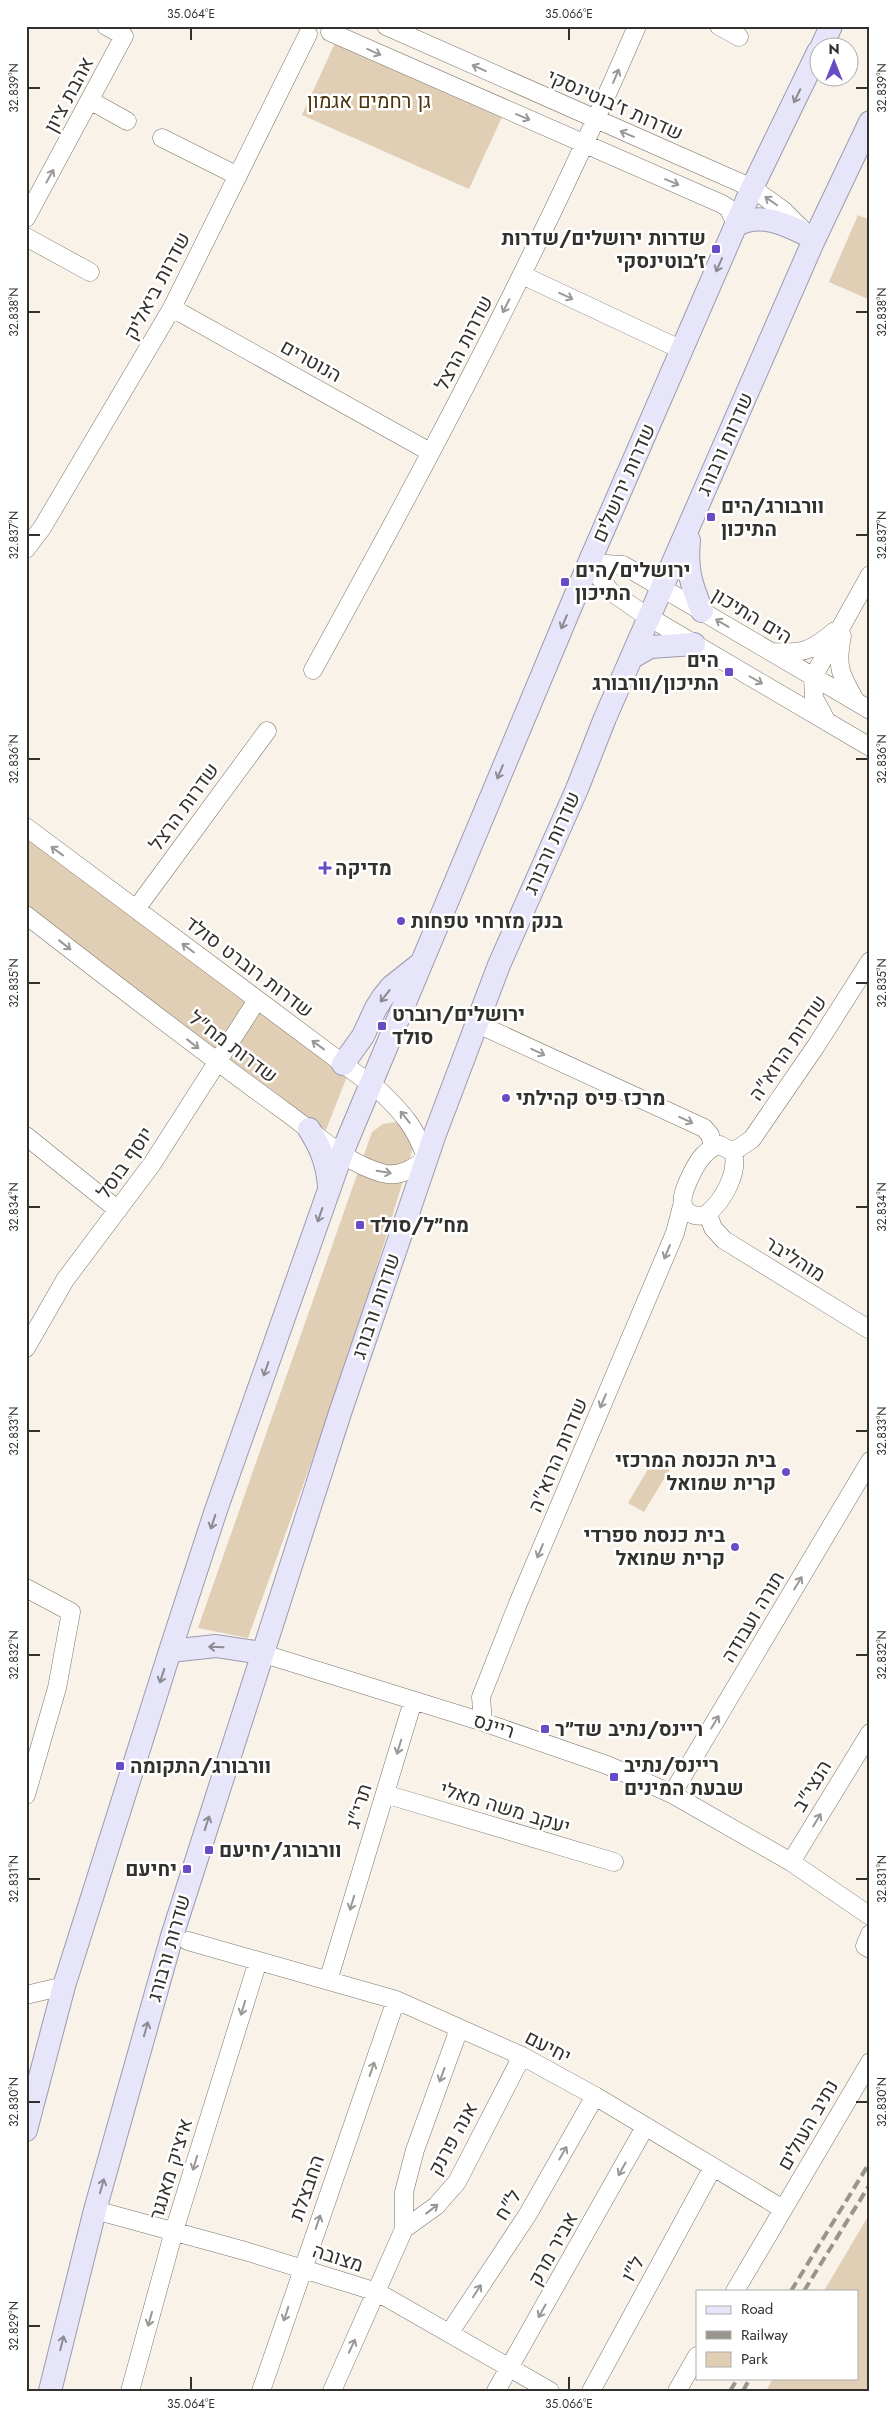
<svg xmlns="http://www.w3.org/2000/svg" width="896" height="2417" font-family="Jost,Heebo,sans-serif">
<rect width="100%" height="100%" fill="#f8f2e9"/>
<path fill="#e0cfb5" d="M335,43L502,117L469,189L302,115Z
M858,215L870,220V300L829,282Z
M26,833L249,1002L217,1056L26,913Z
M259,1009L348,1074L324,1135L225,1062Z
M395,1122L406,1127L415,1141L353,1346L248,1638L198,1628L372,1132L383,1124Z
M654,1459L670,1469L644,1512L628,1503Z
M870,2213V2391H766L773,2378H857V2291H824Z"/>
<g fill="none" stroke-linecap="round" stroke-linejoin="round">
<g stroke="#7a746c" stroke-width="19">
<path id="minor" d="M386,26L752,188L783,210L803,230
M719,26L739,37
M330,32L722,204L728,208L737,225
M91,101L127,121
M162,138L238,176
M26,218L124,36L106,26
M26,237L90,272
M522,275L682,350
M172,308L430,452
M26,549L42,528L172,308L308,34
M589,563L610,591L642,613L870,747
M589,563L623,565L870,710
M842,636C836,666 840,674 855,700
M772,652C803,654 811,651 835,631
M313,670C429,460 542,247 637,26
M827,722L814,698L813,677L870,575
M26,827L381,1092C403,1113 416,1128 426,1158C415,1168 398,1178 382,1173C345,1163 314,1132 283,1110C196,1047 111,981 26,915
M136,909L267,731
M478,1024L704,1128L710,1135L713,1146
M26,1136L118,1210
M720,1145L733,1152C739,1171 724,1200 708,1213C705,1216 699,1216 694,1215C674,1209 685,1187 692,1173C698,1161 706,1148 720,1145Z
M733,1152L752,1139L816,1046L870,961
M708,1214L713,1228L724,1240L870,1330
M26,1348L65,1280L152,1164L257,1000
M26,1588L71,1612L57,1688L26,1795
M261,1653L483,1722L607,1765L672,1794L791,1862L870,1916
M483,1722L481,1697L519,1601L675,1233L682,1206
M385,1794L614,1862
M672,1794L870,1461
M791,1862L870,1733
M870,1934L865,1946L870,1949
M188,1941L396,2000L522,2056L595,2096L783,2209
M328,1981L413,1701
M26,1995L64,1986
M95,2210L245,2251L377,2292L550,2391
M404,2229V2192L415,2150L459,2029
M735,2291L870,2062
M450,2332L528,2214L595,2096
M130,2391L174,2231L258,1961
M261,2391L396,2000
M332,2391L404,2229L436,2206L457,2182L522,2056
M496,2391L645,2127
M591,2391L713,2167
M677,2391L697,2356"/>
</g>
<g stroke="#9d9aaf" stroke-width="24">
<path id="major" d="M821,48L831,26
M737,225C760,212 785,224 807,235
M689,540C686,569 691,584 702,611
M631,658L650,647L694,644
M343,1064L363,1036L376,1008L383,997L391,987L420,964
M309,1129C321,1148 327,1163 329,1186
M170,1651L216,1646L261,1653
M26,2130L64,1986L170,1651L216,1510L342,1153L589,563L752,188L818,52
M50,2391L95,2210L172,1936L340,1413L435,1134L499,965L577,789L605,718L813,242L870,122"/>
</g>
<use href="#minor" stroke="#fff" stroke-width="18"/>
<use href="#major" stroke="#e6e5f9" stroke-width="22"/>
<path stroke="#99958e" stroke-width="4" stroke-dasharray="10 5" stroke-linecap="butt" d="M791,2291L870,2162
M804,2291L870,2184
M730,2391L738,2378
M743,2391L750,2378"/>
</g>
<defs><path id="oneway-shaft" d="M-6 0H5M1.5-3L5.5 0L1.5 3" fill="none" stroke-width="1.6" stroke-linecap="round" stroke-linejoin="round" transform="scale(1.25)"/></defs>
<g stroke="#999896">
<use href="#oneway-shaft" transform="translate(374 52) rotate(24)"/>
<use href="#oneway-shaft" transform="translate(479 68) rotate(-156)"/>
<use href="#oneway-shaft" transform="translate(616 76) rotate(-67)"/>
<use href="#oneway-shaft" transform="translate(523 117) rotate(23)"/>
<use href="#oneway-shaft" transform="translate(627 134) rotate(-157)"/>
<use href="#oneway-shaft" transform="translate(50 176) rotate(-61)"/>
<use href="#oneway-shaft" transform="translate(672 182) rotate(23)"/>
<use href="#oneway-shaft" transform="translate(771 201) rotate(-145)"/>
<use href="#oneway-shaft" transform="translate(566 296) rotate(25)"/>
<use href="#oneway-shaft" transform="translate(506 306) rotate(117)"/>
<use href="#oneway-shaft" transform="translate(722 623) rotate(-149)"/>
<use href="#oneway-shaft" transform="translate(756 680) rotate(30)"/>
<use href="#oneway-shaft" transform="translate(57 851) rotate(-144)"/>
<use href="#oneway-shaft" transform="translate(65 945) rotate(38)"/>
<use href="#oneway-shaft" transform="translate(188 948) rotate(-143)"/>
<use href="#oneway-shaft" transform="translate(193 1044) rotate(38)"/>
<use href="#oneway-shaft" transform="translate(318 1045) rotate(-144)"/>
<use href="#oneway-shaft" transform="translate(538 1052) rotate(25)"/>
<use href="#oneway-shaft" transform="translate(405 1117) rotate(-129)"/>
<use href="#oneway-shaft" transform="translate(686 1120) rotate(25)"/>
<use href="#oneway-shaft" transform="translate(384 1172) rotate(10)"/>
<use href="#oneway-shaft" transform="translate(667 1252) rotate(113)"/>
<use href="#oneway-shaft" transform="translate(603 1401) rotate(113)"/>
<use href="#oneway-shaft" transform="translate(540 1551) rotate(113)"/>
<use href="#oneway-shaft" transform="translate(798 1583) rotate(-59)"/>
<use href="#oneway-shaft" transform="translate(715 1722) rotate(-59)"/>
<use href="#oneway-shaft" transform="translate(399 1747) rotate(107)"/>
<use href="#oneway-shaft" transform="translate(817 1820) rotate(-59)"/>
<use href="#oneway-shaft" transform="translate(352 1903) rotate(107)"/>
<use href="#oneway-shaft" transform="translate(243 2008) rotate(107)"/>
<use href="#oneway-shaft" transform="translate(372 2069) rotate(-71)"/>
<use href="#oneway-shaft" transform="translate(442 2075) rotate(110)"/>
<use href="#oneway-shaft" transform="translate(563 2153) rotate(-60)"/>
<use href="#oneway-shaft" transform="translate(195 2163) rotate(107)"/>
<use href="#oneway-shaft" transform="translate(622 2169) rotate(119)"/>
<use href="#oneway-shaft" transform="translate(432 2209) rotate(-38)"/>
<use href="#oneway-shaft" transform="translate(318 2222) rotate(-71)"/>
<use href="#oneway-shaft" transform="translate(477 2291) rotate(-57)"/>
<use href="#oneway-shaft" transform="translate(542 2311) rotate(119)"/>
<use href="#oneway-shaft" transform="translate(286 2314) rotate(108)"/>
<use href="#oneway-shaft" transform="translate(150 2319) rotate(106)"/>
<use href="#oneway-shaft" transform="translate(352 2346) rotate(-65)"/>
</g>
<g stroke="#8c8b93">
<use href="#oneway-shaft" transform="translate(797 96) rotate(116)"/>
<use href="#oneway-shaft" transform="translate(719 265) rotate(114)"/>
<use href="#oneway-shaft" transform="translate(564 622) rotate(113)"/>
<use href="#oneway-shaft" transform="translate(500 772) rotate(113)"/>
<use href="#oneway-shaft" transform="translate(385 996) rotate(128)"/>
<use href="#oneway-shaft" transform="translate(320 1215) rotate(109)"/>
<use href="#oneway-shaft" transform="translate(266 1369) rotate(109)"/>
<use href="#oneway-shaft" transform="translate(213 1522) rotate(108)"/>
<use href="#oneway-shaft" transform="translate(216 1647) rotate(-178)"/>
<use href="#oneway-shaft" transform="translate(162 1676) rotate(108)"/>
<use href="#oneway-shaft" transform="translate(207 1823) rotate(-72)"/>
<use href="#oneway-shaft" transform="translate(146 2029) rotate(-74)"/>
<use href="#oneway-shaft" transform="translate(102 2186) rotate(-74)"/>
<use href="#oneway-shaft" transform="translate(62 2343) rotate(-76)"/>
</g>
<path fill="none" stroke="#33312d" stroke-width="2" d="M191,28V40M569,28V40M28,88H40M856,88H868M28,312H40M856,312H868M28,535H40M856,535H868M28,759H40M856,759H868M28,983H40M856,983H868M28,1207H40M856,1207H868M28,1431H40M856,1431H868M28,1655H40M856,1655H868M28,1879H40M856,1879H868M28,2102H40M856,2102H868M28,2326H40M191,2377V2390M569,2377V2390"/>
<g fill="#694cc5" stroke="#fff" stroke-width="2">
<rect x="711" y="244" width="10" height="10" rx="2.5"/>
<rect x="706" y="512" width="10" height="10" rx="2.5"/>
<rect x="560" y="577" width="10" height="10" rx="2.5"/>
<rect x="724" y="667" width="10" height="10" rx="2.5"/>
<path d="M322.5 860.5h5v5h5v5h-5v5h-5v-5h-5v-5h5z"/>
<circle cx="401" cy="921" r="5"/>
<rect x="377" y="1021" width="10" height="10" rx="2.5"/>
<circle cx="506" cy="1098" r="5"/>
<rect x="355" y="1220" width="10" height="10" rx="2.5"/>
<circle cx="786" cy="1472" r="5"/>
<circle cx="735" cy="1547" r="5"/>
<rect x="540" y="1724" width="10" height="10" rx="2.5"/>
<rect x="115" y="1761" width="10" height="10" rx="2.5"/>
<rect x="609" y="1772" width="10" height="10" rx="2.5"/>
<rect x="204" y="1845" width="10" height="10" rx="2.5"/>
<rect x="182" y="1864" width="10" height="10" rx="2.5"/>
</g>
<g text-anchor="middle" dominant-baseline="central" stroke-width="5" stroke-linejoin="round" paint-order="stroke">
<g font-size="20" fill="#33312d" stroke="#fff">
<text transform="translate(69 95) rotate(-62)">אהבת ציון</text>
<text transform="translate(615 105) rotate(24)">שדרות ז'בוטינסקי</text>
<text transform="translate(157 286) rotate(-62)">שדרות ביאליק</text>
<text transform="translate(464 343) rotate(-63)">שדרות הרצל</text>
<text transform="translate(311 361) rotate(29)">הנוטרים</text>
<text transform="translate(725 444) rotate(-66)">שדרות ורבורג</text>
<text transform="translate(624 483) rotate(-66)">שדרות ירושלים</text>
<text transform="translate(752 616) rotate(31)">הים התיכון</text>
<text transform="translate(184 807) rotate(-54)">שדרות הרצל</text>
<text transform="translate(552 843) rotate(-66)">שדרות ורבורג</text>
<text transform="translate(249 967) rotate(37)">שדרות רוברט סולד</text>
<text transform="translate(233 1047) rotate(37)">שדרות מח"ל</text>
<text transform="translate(788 1048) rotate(-56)">שדרות הרוא"ה</text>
<text transform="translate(125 1163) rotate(-55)">יוסף בוסל</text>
<text transform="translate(795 1259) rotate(32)">מוהליבר</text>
<text transform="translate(376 1306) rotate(-71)">שדרות ורבורג</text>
<text transform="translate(558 1455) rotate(-67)">שדרות הרוא"ה</text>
<text transform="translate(753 1617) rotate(-59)">תורה ועבודה</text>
<text transform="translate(494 1726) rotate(18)">ריינס</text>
<text transform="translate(812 1786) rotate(-59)">הנצי"ב</text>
<text transform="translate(359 1806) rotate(-73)">תרי"ג</text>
<text transform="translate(505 1808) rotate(17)">יעקב משה מאלי</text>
<text transform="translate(169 1948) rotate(-74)">שדרות ורבורג</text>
<text transform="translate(548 2047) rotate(27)">יחיעם</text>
<text transform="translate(808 2125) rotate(-60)">נתיב העולים</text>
<text transform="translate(453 2139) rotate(-61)">אנה פרנק</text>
<text transform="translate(171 2169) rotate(-73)">איציק מאנגר</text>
<text transform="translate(307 2188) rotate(-71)">החבצלת</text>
<text transform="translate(508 2205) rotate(-58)">ל"ח</text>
<text transform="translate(553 2249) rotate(-61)">אביר מרק</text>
<text transform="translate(338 2258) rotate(18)">מצובה</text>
<text transform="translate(633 2269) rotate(-61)">ל"ו</text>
</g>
<g font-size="20" fill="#4a3309" stroke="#fff">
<text x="369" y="101">גן רחמים אגמון</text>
</g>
<g font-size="20" font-weight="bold" fill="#33312d" stroke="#fff" text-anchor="start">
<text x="706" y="238" text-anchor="end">שדרות ירושלים/שדרות<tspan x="706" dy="23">ז׳בוטינסקי</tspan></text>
<text x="721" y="506">וורבורג/הים<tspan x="721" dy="23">התיכון</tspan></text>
<text x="575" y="570">ירושלים/הים<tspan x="575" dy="23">התיכון</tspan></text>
<text x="719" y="660" text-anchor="end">הים<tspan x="719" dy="23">התיכון/וורבורג</tspan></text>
<text x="335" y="868">מדיקה</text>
<text x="411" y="921">בנק מזרחי טפחות</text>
<text x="392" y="1014">ירושלים/רוברט<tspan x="392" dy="23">סולד</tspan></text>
<text x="516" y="1098">מרכז פיס קהילתי</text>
<text x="370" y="1225">מח״ל/סולד</text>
<text x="776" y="1460" text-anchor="end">בית הכנסת המרכזי<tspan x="776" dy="23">קרית שמואל</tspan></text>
<text x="725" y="1535" text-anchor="end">בית כנסת ספרדי<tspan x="725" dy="23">קרית שמואל</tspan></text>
<text x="555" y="1729">ריינס/נתיב שד״ר</text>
<text x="624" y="1765">ריינס/נתיב<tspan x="624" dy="23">שבעת המינים</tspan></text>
<text x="130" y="1766">וורבורג/התקומה</text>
<text x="219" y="1850">וורבורג/יחיעם</text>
<text x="177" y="1869" text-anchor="end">יחיעם</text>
</g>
</g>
<rect width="896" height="2417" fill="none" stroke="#ffffff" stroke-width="55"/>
<rect x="696" y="2290" width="162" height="90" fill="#ffffff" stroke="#adadab"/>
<rect x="706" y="2306" width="25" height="8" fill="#e6e5f9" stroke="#adadab"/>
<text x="741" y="2314" font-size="15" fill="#33312d">Road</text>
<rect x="706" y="2331" width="25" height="8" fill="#99958e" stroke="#adadab"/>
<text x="741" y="2340" font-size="15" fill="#33312d">Railway</text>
<rect x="706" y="2352" width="25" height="15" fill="#e0cfb5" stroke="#adadab"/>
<text x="741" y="2364" font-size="15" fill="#33312d">Park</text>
<g transform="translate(834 62)"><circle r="24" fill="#ffffff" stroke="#adadab"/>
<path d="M0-4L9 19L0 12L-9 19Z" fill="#694cc5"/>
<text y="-8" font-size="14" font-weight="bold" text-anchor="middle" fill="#33312d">N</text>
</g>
<rect x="28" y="28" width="840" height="2362" fill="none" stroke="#33312d" stroke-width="2"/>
<g font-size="12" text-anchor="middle" fill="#33312d">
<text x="191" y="18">35.064°E</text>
<text x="569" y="18">35.066°E</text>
<text transform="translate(14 88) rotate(-90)" y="4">32.839°N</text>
<text transform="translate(882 88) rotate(-90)" y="4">32.839°N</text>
<text transform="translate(14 312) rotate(-90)" y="4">32.838°N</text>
<text transform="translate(882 312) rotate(-90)" y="4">32.838°N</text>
<text transform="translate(14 535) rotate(-90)" y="4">32.837°N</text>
<text transform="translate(882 535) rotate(-90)" y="4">32.837°N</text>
<text transform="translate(14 759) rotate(-90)" y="4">32.836°N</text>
<text transform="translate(882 759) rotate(-90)" y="4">32.836°N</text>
<text transform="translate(14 983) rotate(-90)" y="4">32.835°N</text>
<text transform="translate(882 983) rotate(-90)" y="4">32.835°N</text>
<text transform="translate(14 1207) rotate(-90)" y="4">32.834°N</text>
<text transform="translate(882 1207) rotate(-90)" y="4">32.834°N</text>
<text transform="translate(14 1431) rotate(-90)" y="4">32.833°N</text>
<text transform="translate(882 1431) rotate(-90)" y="4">32.833°N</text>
<text transform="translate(14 1655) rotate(-90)" y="4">32.832°N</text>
<text transform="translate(882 1655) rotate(-90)" y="4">32.832°N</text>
<text transform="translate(14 1879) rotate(-90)" y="4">32.831°N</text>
<text transform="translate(882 1879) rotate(-90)" y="4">32.831°N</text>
<text transform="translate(14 2102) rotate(-90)" y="4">32.830°N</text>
<text transform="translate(882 2102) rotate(-90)" y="4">32.830°N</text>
<text transform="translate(14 2326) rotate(-90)" y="4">32.829°N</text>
<text x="191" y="2408">35.064°E</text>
<text x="569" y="2408">35.066°E</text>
</g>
</svg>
